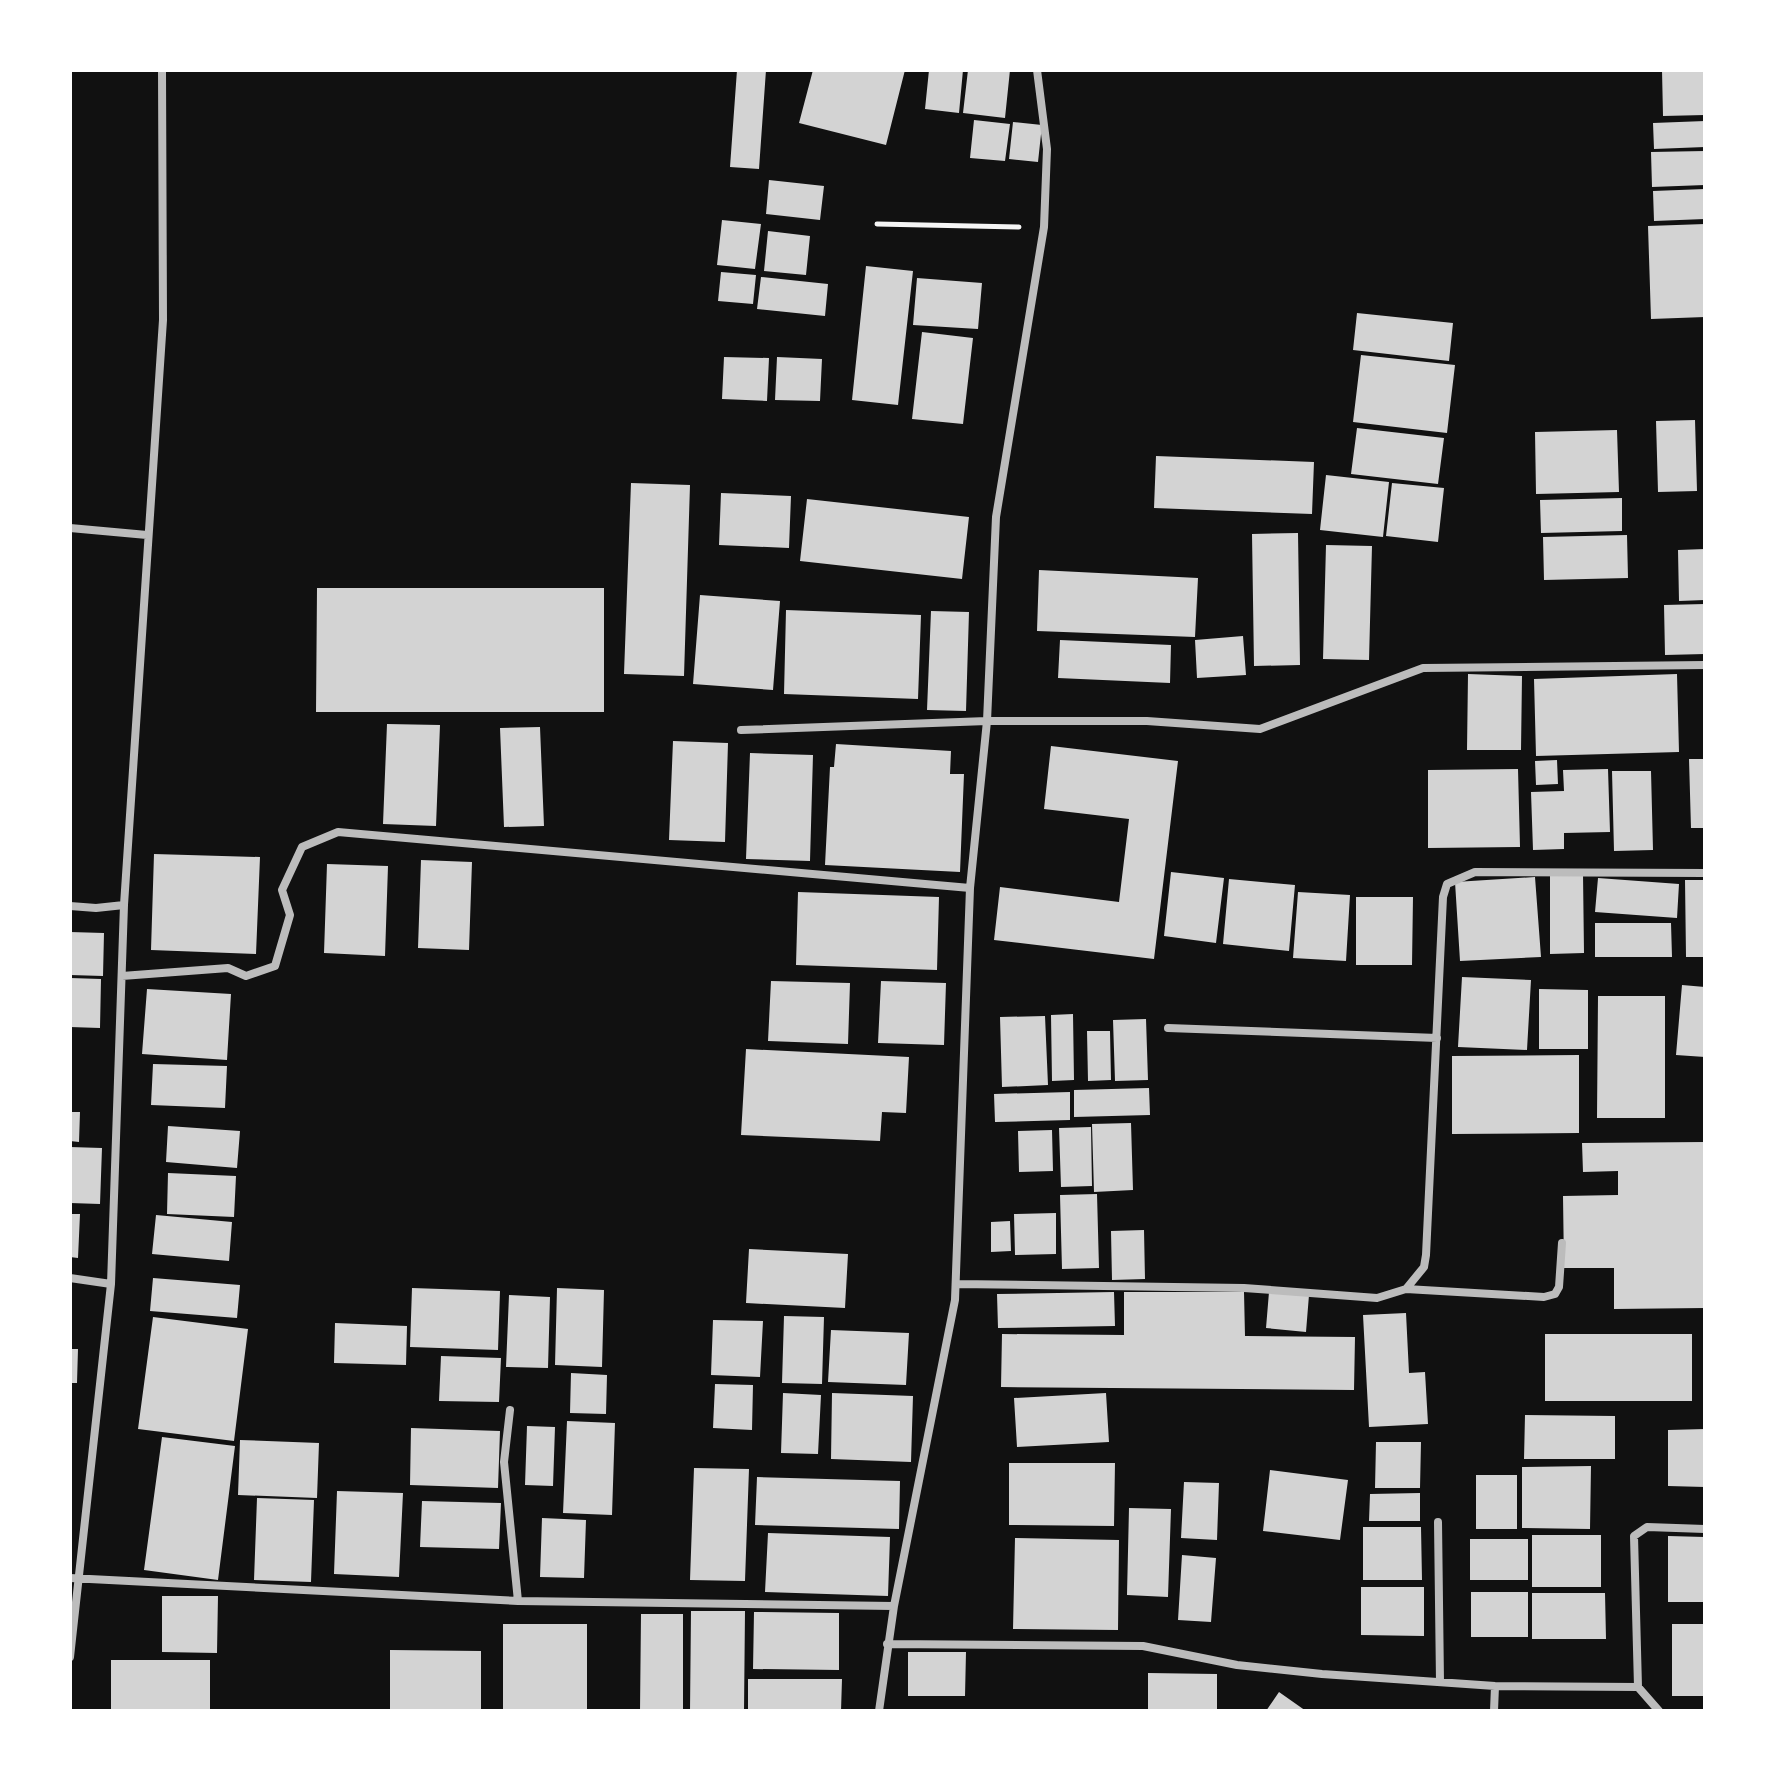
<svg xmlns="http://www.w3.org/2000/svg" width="1775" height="1781" font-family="'IBM Plex Serif',serif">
<rect width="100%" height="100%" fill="#111"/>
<path fill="#d3d3d3" d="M737,70H766L759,169L730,167Z
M813,70H905L886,145L799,123Z
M929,70H963L959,113L925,109Z
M968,70H1010L1005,118L963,113Z
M1662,70H1705V115L1663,116Z
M974,120L1010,124L1005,161L970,158Z
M1705,121V147L1654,149L1653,123Z
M1013,122L1042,125L1038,162L1009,159Z
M1705,151V185L1652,187L1651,152Z
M769,180L824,186L820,220L766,214Z
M1705,189V219L1654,221L1653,191Z
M722,220L761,224L755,269L717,265Z
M1705,224V317L1651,319L1648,226Z
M768,231L810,236L806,275L764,271Z
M866,266L913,271L898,405L852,400Z
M721,272L756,275L753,304L718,301Z
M761,277L828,284L825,316L757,309Z
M917,278L982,283L978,329L913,325Z
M1357,313L1453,323L1449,361L1353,350Z
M922,332L973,338L963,424L912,419Z
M1361,355L1455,365L1447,433L1353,422Z
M724,357L769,358L767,401L722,399Z
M777,357L822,359L820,401L775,400Z
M1695,420L1697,491L1658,492L1656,421Z
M1357,428L1444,438L1438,484L1351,474Z
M1617,430L1619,492L1536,494L1535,432Z
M1156,456L1314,462L1312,514L1154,508Z
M1326,475L1389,482L1383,537L1320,530Z
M631,483L690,485L684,676L624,674Z
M1392,483L1444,488L1438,542L1386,536Z
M721,493L791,496L789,548L719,545Z
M1622,498V531L1541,533L1540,500Z
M807,499L969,517L962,579L800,561Z
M1298,533L1300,665L1254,666L1252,534Z
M1627,535L1628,578L1544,580L1543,537Z
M1326,545L1372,546L1369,660L1323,659Z
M1705,549V600L1679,601L1678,550Z
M1039,570L1198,578L1195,637L1037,631Z
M317,588H604V712H316Z
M700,595L780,601L773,690L693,684Z
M1705,604V654L1665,655L1664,605Z
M786,610L921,615L918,699L784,694Z
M931,611L969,612L966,711L927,710Z
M1243,636L1246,675L1197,678L1195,640Z
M1060,640L1171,645L1170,683L1058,678Z
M1468,674L1522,676L1521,750H1467Z
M1677,674L1679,752L1536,756L1534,679Z
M387,724L440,725L436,826L383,824Z
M540,727L544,826L504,827L500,728Z
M673,741L728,743L725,842L669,840Z
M836,744L951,751L950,774H964L960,872L825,865L830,767H834Z
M1051,746L1178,761L1154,959L994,940L1000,887L1119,902L1129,819L1044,809Z
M750,753L813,755L810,861L746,859Z
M1689,759H1705V828H1691Z
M1557,760L1558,784L1536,785L1535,761Z
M1518,769L1520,847L1428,848V770Z
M1608,769L1610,832L1564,833V849L1533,850L1531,792L1564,791L1563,770Z
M1612,771H1651L1653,850L1614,851Z
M154,854L260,857L256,954L151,950Z
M421,860L472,862L469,950L418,948Z
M327,864L388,866L385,956L324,953Z
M1171,872L1224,878L1216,943L1164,936Z
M1550,873L1583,874L1584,953L1550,954Z
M1535,877L1541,957L1460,961L1455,882Z
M1598,878L1679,884L1677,918L1595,912Z
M1229,879L1295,885L1289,951L1223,944Z
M1685,880H1705V957H1686Z
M798,892L939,897L937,970L796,965Z
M1298,892L1350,895L1346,961L1293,958Z
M1356,897H1413L1412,965H1356Z
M1595,923H1671L1672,957H1595Z
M70,932L104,933L103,976L70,975Z
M1462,977L1531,980L1527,1050L1458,1047Z
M70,978L101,979L100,1028L70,1027Z
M771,981L850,983L848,1044L768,1041Z
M881,981L946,983L944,1045L878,1043Z
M1682,985L1705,987V1057L1676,1055Z
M147,989L231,994L227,1060L142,1054Z
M1539,989L1588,990V1049H1539Z
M1598,996H1665V1118H1597Z
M1073,1014L1074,1080L1052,1081L1051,1015Z
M1045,1016L1048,1085L1002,1087L1000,1017Z
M1146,1019L1148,1080L1115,1081L1113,1020Z
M1087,1031H1110L1111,1080L1088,1081Z
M746,1049L909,1057L906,1113L882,1112L880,1141L741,1135Z
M1579,1055V1133L1452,1134V1056Z
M153,1064L227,1066L225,1108L151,1105Z
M1149,1088L1150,1115L1074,1117V1090Z
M1070,1092V1120L995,1122L994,1094Z
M70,1112H80L79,1142L70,1141Z
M1131,1123L1133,1190L1094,1192L1092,1124Z
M168,1126L240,1131L237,1168L166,1162Z
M1091,1127L1092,1186L1061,1187L1059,1128Z
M1052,1130L1053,1171L1019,1172L1018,1131Z
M1705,1142V1308L1614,1309V1268H1564L1563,1196L1618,1195V1171L1583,1172L1582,1143Z
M70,1147L102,1148L100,1204L70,1203Z
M168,1173L236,1176L234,1217L167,1214Z
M1097,1194L1099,1268L1062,1269L1060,1195Z
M1056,1213V1254L1015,1255L1014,1214Z
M70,1214H80L78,1258L70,1257Z
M156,1215L232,1222L229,1261L152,1254Z
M1010,1221L1011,1251L991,1252V1222Z
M1144,1230L1145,1279L1112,1280L1111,1231Z
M749,1249L848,1254L845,1308L746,1303Z
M153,1278L240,1285L237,1318L150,1311Z
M412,1288L500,1291L498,1350L410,1347Z
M557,1288L604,1290L602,1367L555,1365Z
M1114,1292L1115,1326L998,1328L997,1294Z
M1124,1292H1244L1245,1336L1355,1337L1354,1390L1001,1387L1002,1334L1124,1335Z
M1269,1292L1309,1295L1306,1332L1266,1328Z
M509,1295L550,1297L548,1368L506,1367Z
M1406,1313L1409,1373L1425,1372L1428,1424L1369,1427L1363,1315Z
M784,1316L824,1317L822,1384L782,1383Z
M153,1317L248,1329L234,1441L138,1429Z
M713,1320L763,1321L760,1377L711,1375Z
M335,1323L407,1326L406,1365L334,1363Z
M831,1330L909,1333L906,1385L828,1382Z
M1545,1334H1692V1401H1545Z
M70,1349H78L77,1383H70Z
M441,1356L501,1358L499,1402L439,1401Z
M571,1373L607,1375L606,1414L570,1413Z
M715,1384L753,1385L752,1430L713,1428Z
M783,1393L821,1395L818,1454L781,1453Z
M832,1393L913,1396L911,1462L831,1459Z
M1106,1393L1109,1442L1017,1447L1014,1398Z
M1525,1415L1615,1416V1459H1524Z
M567,1421L615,1423L612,1515L563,1513Z
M527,1426L555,1427L553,1486L525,1485Z
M411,1428L500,1431L498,1488L410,1485Z
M1705,1429V1487L1668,1486V1430Z
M162,1437L235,1446L218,1580L144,1570Z
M240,1440L319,1443L317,1498L238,1495Z
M1376,1442H1421L1420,1488H1375Z
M1009,1463H1115L1114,1526L1009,1525Z
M1591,1466L1590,1529L1522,1528V1467Z
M694,1468L749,1469L745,1581L690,1580Z
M1270,1470L1348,1480L1340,1540L1263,1531Z
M1476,1475H1517V1529H1476Z
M757,1477L900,1481L899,1529L755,1525Z
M1184,1482L1219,1483L1217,1540L1181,1538Z
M337,1491L403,1493L399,1577L334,1574Z
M1420,1493V1521H1369L1370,1494Z
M257,1498L314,1500L311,1582L254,1580Z
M422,1501L501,1503L499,1549L420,1547Z
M1129,1508L1171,1509L1168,1597L1127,1595Z
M542,1518L586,1520L584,1578L540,1577Z
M1363,1527H1421L1422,1580H1363Z
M768,1533L890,1537L888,1596L765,1592Z
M1532,1535H1601V1587H1532Z
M1668,1536L1705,1537V1602H1668Z
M1015,1538L1119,1540L1118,1630L1013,1629Z
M1470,1539H1528V1580H1470Z
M1182,1555L1216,1558L1211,1622L1178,1620Z
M1361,1587H1424V1636L1361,1635Z
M1471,1592H1528V1637H1471Z
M1532,1593H1605L1606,1639H1532Z
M162,1596H218L217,1653L162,1652Z
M691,1611H745L744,1711H690Z
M754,1612L839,1613V1670L753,1669Z
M641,1614H683V1711H640Z
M503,1624H587V1711H503Z
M1672,1624H1705V1696H1672Z
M390,1650L481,1651V1711H390Z
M908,1652H966L965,1696H908Z
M111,1660H210V1711H111Z
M1148,1673L1217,1674V1711H1148Z
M748,1679H842L841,1711H748Z
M1279,1692L1306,1711H1266Z"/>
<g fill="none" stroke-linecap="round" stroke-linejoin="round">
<path stroke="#f5f5f5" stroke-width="5" d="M877,224L1019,227"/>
<path stroke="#bcbcbc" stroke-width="8" d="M70,528L147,535
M741,730L987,721H1147L1260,729L1423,668L1705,665
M124,905L163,320L162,70
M70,906L96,908L124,905L111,1284L70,1657
M122,976L228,968L246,976L275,966L290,915L282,890L302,847L338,832L970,888
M1168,1028L1437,1038
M70,1278L111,1284
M956,1284L1244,1288L1377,1298L1406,1289L1424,1267L1426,1255L1443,897L1447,884L1475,872L1705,873
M1406,1289L1544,1297L1555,1294L1559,1287L1562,1243
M510,1410L504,1462L518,1601
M1438,1522L1440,1682
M70,1578L518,1601L894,1606
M887,1644L1143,1646L1237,1665L1322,1674L1495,1686L1638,1687L1659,1711
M1638,1687L1634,1536L1647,1527L1705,1529
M879,1711L894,1606L955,1300L970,888L987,721L996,517L1044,227L1047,149L1037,70
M1494,1711L1495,1686"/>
</g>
<rect width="1775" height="1781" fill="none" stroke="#ffffff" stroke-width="144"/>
</svg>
